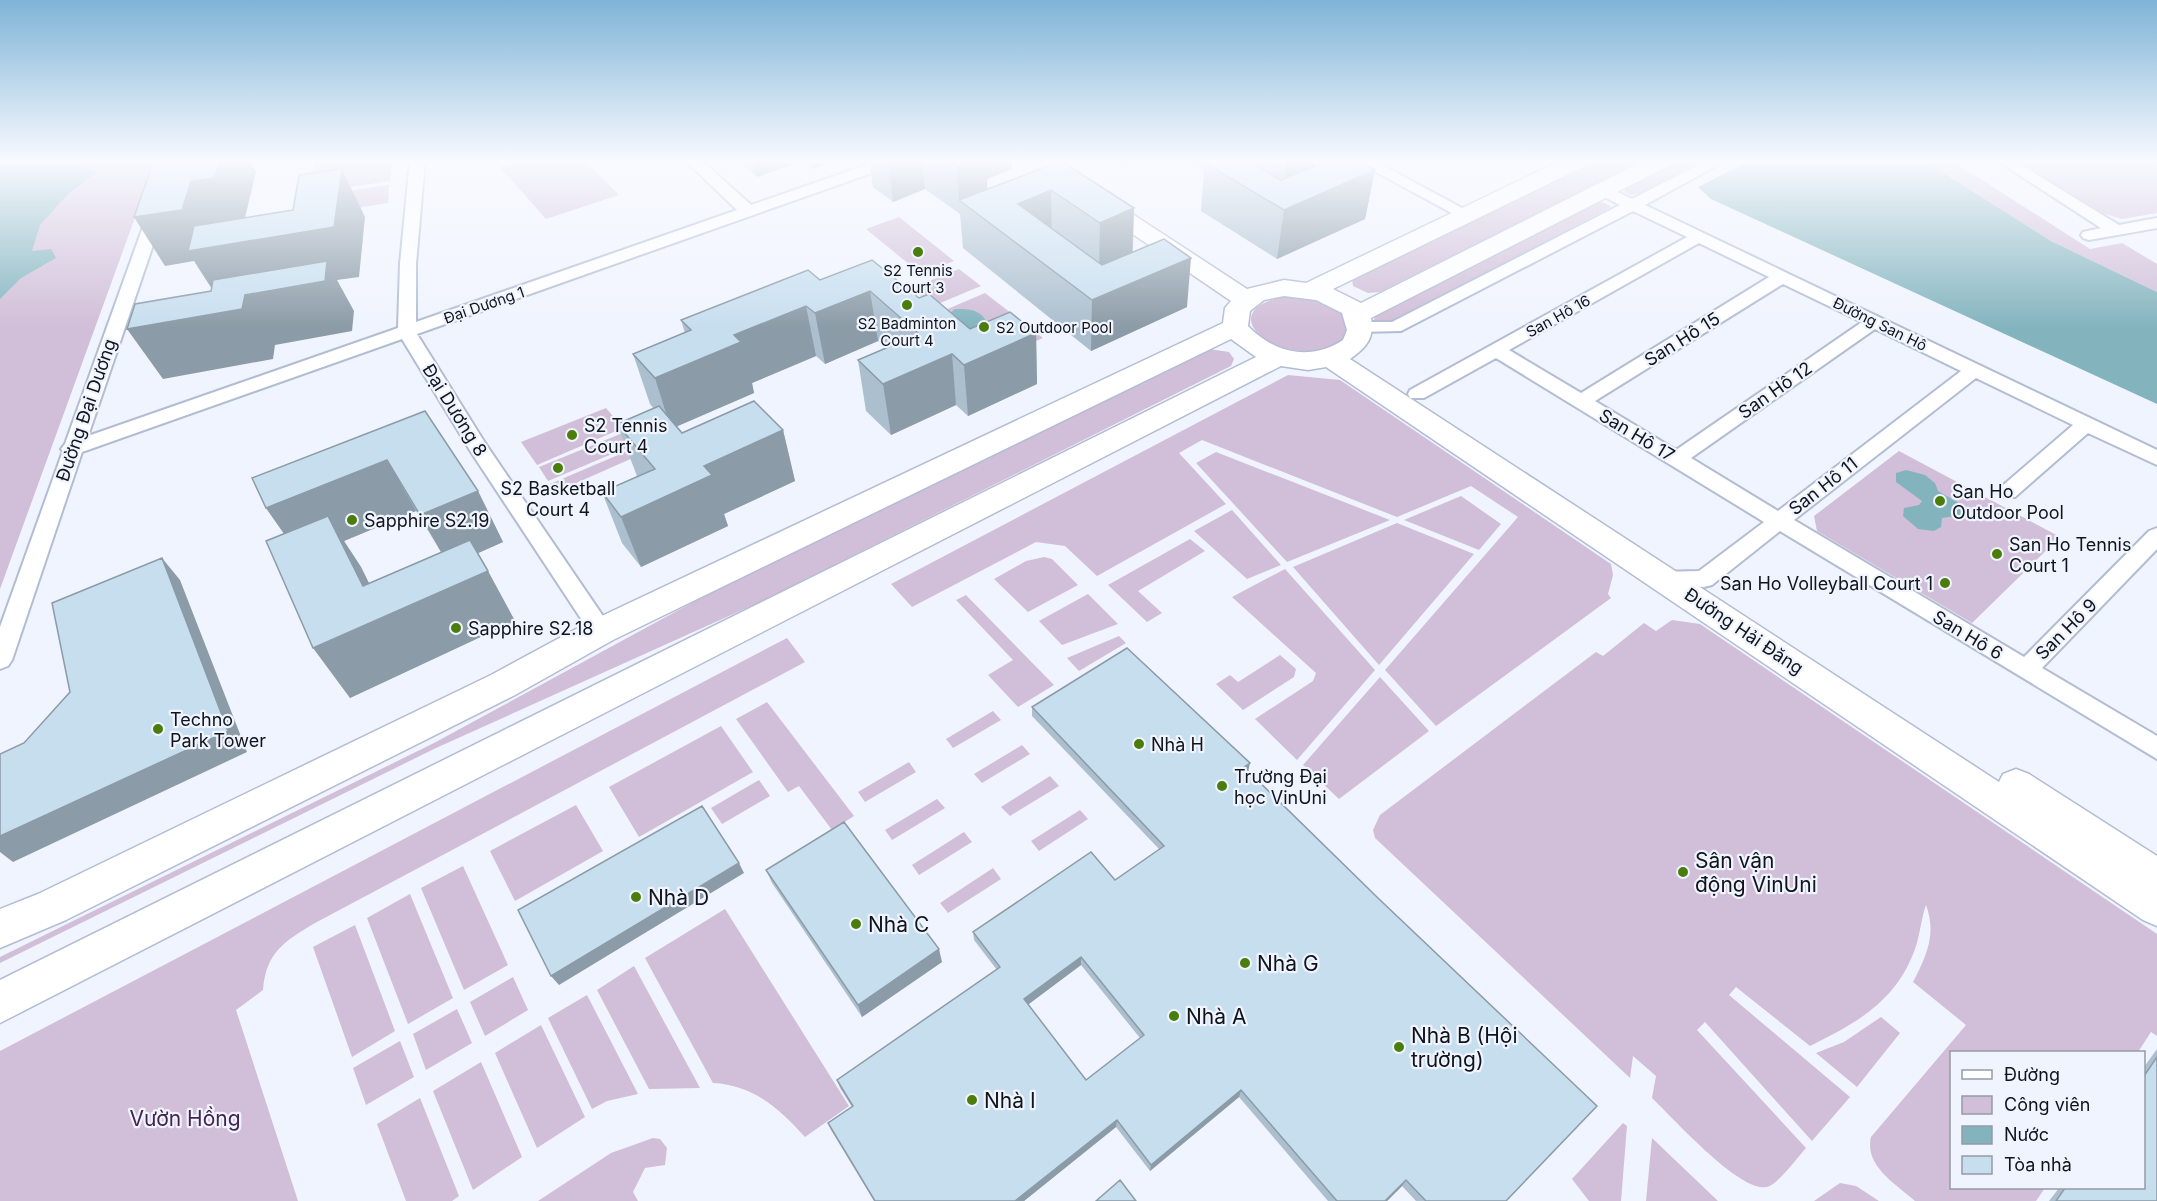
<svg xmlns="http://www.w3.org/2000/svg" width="2157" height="1201" font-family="Inter,sans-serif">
<rect width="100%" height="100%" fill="#f0f4fe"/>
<path fill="#d1bed8" d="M0,160H156L0,589Z
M315,160H392L390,181L309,193Z
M524,160H584L619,195L546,219L500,167Z
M1595,160H1643L1380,292L1368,293L1353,286L1352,279Z
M1679,160H1704L1640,193L1631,195L1625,192L1626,188Z
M1923,160H1951L2090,249L2122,243L2157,264V292L2051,241Z
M2016,160H2157V213L2122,219L2105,214Z
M389,185L388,203L306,216L309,197Z
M1597,202L1605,203L1611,207L1391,323H1382L1374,320L1376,315Z
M899,217L954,261L921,274L866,229Z
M959,269L981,286L933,306L912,288Z
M985,293L1043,338L979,366L924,319Z
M1289,296C1307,299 1352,303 1346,331C1344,340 1335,346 1326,348C1272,365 1209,308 1289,296Z
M1209,349L1229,352L1234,359L1231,366L760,602L436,748L0,963V957L434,743L732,581Z
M1288,375L1340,380L1611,564L1613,575L1608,594L1611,598L1436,726L1385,670L1518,517L1471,486L1397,517L1202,440L1179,453L1226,504L1097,576L1065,546L1036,542L912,607L891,584Z
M606,408L623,428L537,465L521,442Z
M635,428L645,440L548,481L539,467Z
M639,446L644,453L556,492L550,484Z
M1899,451L2060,537L1972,623L1817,531L1814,516Z
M1216,452L1390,520L1287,562L1196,463Z
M1461,496L1501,524L1479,550L1404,520Z
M1232,510L1281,565L1247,579L1194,531Z
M1397,523L1474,554L1379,665L1293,567Z
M1190,539L1205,551L1138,591L1162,613L1147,622L1108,585Z
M1044,557L1052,559L1078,585L1028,612L994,579L1026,561Z
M1285,569L1375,670L1297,760L1255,719L1313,681L1316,673L1232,597Z
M1088,594L1118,624L1062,645L1039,621Z
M966,595L1054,685L1018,707L988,675L1013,660L956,600Z
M1672,620L1700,624L2157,934V1036L2151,1032L2138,1052H1952V1188H2045L2036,1201H1915C1896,1184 1864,1166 1871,1137L1966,1025L1913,982C1926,957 1937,934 1926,905C1921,919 1920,935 1915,949C1896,1002 1856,1023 1810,1046L1736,987L1729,995L1850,1097L1812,1141L1705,1022L1697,1030L1806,1148C1798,1157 1777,1185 1767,1187C1740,1193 1673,1118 1652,1098L1656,1076L1633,1056L1630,1078L1375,838L1373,830L1380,815L1596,652L1603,656L1644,623L1656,631Z
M1119,636L1126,643L1079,671L1067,658Z
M787,638L805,662L315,923C285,941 266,952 263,990L236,1010L298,1201H0V1051Z
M1280,655L1296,669L1294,677L1243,710L1216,684L1230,675L1238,682Z
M1380,677L1429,731L1339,799L1303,765Z
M767,702L854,816L832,830L799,786L788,792L736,719Z
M993,711L1001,720L953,748L946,739Z
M721,726L753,772L639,837L609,787Z
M1022,745L1030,754L982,783L974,774Z
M909,762L916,772L865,802L858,792Z
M1050,776L1059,786L1010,816L1001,807Z
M759,780L770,796L722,824L711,808Z
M937,799L945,808L892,840L885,830Z
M576,805L603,851L515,901L490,851Z
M1080,810L1088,819L1039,851L1031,841Z
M964,832L972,842L919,875L912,865Z
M463,866L508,965L464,990L421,888Z
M993,868L1001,879L948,913L940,903Z
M410,894L453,998L408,1024L367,918Z
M725,909L849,1106L805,1137C779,1108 753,1085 713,1083L645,958Z
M355,925L395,1031L352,1057L313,947Z
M634,966L700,1088L649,1089L597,990Z
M513,977L528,1010L485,1036L470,1002Z
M587,995L638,1094L607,1101L592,1109L548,1018Z
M457,1009L472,1043L426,1070L413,1034Z
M1881,1017L1900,1033L1857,1087L1816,1053L1844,1042Z
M541,1025L585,1117L537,1148L495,1053Z
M400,1041L414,1077L366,1105L353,1068Z
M481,1062L522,1157L473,1190L433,1091Z
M420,1098L459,1196L452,1201H406L377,1124Z
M1623,1123L1627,1126L1621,1201H1589L1572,1179Z
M653,1138L660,1139L667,1148L665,1165L645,1168L633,1192L638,1201H538L611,1153Z
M1652,1138L1718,1201H1646Z
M1840,1183L1856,1186L1879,1201H1814Z"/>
<path fill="#83b4be" d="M0,160H72L85,169L98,171L69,193L40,225L32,251L51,249L56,258L21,278L0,299Z
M1751,160H1923L2051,241L2157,292V404L1711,199L1698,187Z
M955,309C983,308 987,317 993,342L946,317Z
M1906,470L1925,475L1935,483L1938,491L1962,505L1963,515L1942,518L1941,527L1934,531L1918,529L1903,516L1904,508L1919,505L1922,501L1896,482V473Z"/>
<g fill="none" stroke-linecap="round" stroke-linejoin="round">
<g stroke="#b2bdd3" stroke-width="4">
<path id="street" d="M167,160H182L88,436L398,328L400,264L410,160H425L416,264V322L737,210L685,160H701L751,205L881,160H903L900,163L417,334L485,443L609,625L613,631L609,637L601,640L593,637L471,452L402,339L82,452L12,660L8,666L0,669V627L63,451L61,449L65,444Z
M1354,160H1373L1473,214L1465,219L1459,217Z
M1708,160H1727L1645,205L2157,450V465L2088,433L2015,497H2001L1998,492L2001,487L2073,425L1976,378L1794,520L2024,657L2149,531L2157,528V549L2042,668L2157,736V759L1780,531L1712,585L1704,587L1657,584L1654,578L1657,572L1699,571L1764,522L1496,358L1424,398H1410L1408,394L1410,390L1687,237L1633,211L1401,331L1361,332L1352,327L1361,322H1392L1620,205L1597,193L1594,190L1597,187H1607L1632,199ZM1699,243L1769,277L1581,393L1509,350ZM1783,284L1862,322L1676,450L1595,401ZM1875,329L1961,371L1778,511L1691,458Z
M1996,160H2013L2119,225L2157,218V228L2089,240L2083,238L2081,235L2083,232L2101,228Z"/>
</g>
<g stroke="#b2bdd3" stroke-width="3">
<path id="secondary" d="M1024,160H1050L1247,289L1284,280L1306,283L1562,160H1590L1587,165L1333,289L1361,303L1645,160H1673L1670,165L1371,318C1375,338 1366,348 1350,359L1999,782L2003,774L2016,769L2029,774L2157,856V926L2143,920L1326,367L1308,370L1281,366L0,1023V980L1256,357L1231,339L613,640L515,695L66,920L0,948V909L38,894L491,675L589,622L1223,323L1225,308L1231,301ZM1284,296L1316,300L1342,313L1347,330L1343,340C1311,361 1275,354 1248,326L1250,311L1264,300Z"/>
</g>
<use href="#street" fill="#fff" fill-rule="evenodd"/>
<use href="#secondary" fill="#fff" fill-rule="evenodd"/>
</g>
<path fill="#abbfce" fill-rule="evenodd" d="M737,160H838L812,169L803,161L757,177Z
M869,160H1012V169L987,179V189L1061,161L1134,208L1133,252L1187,307L1091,351L963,248L960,214L925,189L893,202L873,187Z
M1115,160H1135L1123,165Z
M1191,160H1315L1314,166L1375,170L1365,219L1277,259L1201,211L1204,170L1191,162Z
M820,280L919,298L970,329L1036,333L1037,384L968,416L956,405L891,435L866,411L858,360L886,348L878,341L825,364L816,356L752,383L754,393L677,426L682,433L783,430L795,481L724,514L728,526L641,567L622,543L602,492L637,476L617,424L654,409L650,404L633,354L685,333L681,320Z
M425,411L478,491L503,542L478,553L515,621L350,698L284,534L266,508ZM416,511L441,552L369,583L361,567L344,541Z
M1032,707L1248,771L1506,1201H1416L1402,1186L1387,1201H1328L1239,1097L1150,1171L1116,1127L1024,1201H874L831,1130L828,1123L852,1107L840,1088L837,1080L997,970L974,940L973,932L1115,880L1159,849L1032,716ZM1081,965L1140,1038L1086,1080L1028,1004Z
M766,870L942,962L862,1017L772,883Z
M2157,1049V1201H2049L2059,1188H2144V1067Z"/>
<path fill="#8b9ba7" d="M220,160H250L256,172L243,226L334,227L342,169L365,217L359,277L337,280L354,311L352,331L275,345L273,359L163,379L127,329L219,300L194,261L165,266L134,217L191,181Z
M753,160H803V161L757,177Z
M811,160H838L812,169Z
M888,160H922L925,189L893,202Z
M963,160H1012V169L987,179L988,203L959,200L957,166Z
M1123,160H1135L1123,165Z
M1287,160H1315L1313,174L1283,187Z
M1375,170L1365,219L1277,259L1284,210Z
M1051,190L1052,239L1018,204Z
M1134,208L1132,257L1099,272L1100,223Z
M1191,258L1187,307L1091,351L1092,300Z
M870,291L878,341L825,364L815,313Z
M806,306L816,356L752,383L754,393L671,429L655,378L734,335Z
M1036,333L1037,384L968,416L964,365Z
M952,354L956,405L891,435L883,384Z
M783,430L795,481L724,514L728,526L641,567L621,517L704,466Z
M387,460L416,511L344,541L361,567L385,616L488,571L515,621L350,698L313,648L302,559L266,508Z
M478,491L503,542L449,566L420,515Z
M162,558L180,580L247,752L13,862L0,852V836Z
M1250,763L1248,772L1244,767Z
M739,863L744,873L559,985L551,976Z
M939,949L942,962L862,1017L858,1005Z
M1081,957V965L1025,1007L1024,999Z
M1241,1090L1239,1097L1150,1171L1151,1165Z
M1117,1120L1116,1127L1024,1201H1015Z
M1406,1180L1402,1186L1387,1201H1385Z"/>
<path fill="#c7deef" stroke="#8b9ba7" stroke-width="1.5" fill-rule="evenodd" d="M154,160H220L215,178L191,181L182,210L134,217Z
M947,160H974L957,166Z
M1214,160H1245L1281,180L1330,160H1355L1375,170L1284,210L1205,163Z
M1061,161L1134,208L1100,223L1051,190L1018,204L1102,265L1164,239L1191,258L1092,300L959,200Z
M342,169L334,227L188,251L194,226L293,210L299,175Z
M872,260L919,298L929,294L970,329L1010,312L1036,333L964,365L952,354L883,384L858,360L919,334L870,291L815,313L806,306L734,335L741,342L655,378L633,354L691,330L681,320L808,270L820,280Z
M327,261L325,281L245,295L242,309L127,329L135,304L211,291L213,280Z
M754,401L783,430L704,466L712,475L621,517L602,492L655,469L617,424L659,406L682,433Z
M425,411L478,491L420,515L387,460L266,508L252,478Z
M328,516L363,586L470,540L488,571L313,648L266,541Z
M162,558L228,731L0,836V754L24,743L70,692L52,603Z
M1127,648L1250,763L1244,767L1379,899L1597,1106L1506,1201H1426L1406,1180L1385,1201H1337L1241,1090L1151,1165L1117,1120L1015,1201H875L828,1123L853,1106L837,1080L1000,967L973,932L1091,852L1115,880L1164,846L1032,707ZM1081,957L1144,1035L1086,1080L1024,999Z
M702,806L739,863L551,976L518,910Z
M844,822L939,949L858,1005L766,870Z
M2157,1057V1201H2056L2065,1188H2144V1076Z
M1120,1180L1136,1201H1096Z"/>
<linearGradient id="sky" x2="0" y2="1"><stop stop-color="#7fb4d7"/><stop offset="0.49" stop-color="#f8faff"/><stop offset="1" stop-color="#f8faff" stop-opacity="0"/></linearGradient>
<rect width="2157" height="328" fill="url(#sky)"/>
<g fill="#4b7d0c" stroke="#f0f4fe" stroke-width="2">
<circle cx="918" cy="252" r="6"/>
<circle cx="907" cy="305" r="6"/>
<circle cx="984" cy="327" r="6"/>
<circle cx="572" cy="435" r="6"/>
<circle cx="558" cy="468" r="6"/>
<circle cx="1940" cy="501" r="6"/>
<circle cx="352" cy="520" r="6"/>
<circle cx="1997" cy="554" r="6"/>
<circle cx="1945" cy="583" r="6"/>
<circle cx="456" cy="628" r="6"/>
<circle cx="158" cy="729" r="6"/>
<circle cx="1139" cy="744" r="6"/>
<circle cx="1222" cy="786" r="6"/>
<circle cx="1683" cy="872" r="6"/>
<circle cx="636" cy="897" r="6"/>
<circle cx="856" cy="924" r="6"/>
<circle cx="1245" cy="963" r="6"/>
<circle cx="1174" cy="1016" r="6"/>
<circle cx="1399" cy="1047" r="6"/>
<circle cx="972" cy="1100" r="6"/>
</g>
<g text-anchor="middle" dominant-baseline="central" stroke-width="4.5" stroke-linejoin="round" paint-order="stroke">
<g font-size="15" fill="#10141b" stroke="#f0f4fe">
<text x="918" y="270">S2 Tennis<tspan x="918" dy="17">Court 3</tspan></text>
<text x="907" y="323">S2 Badminton<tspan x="907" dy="17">Court 4</tspan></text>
<text x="996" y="327" text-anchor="start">S2 Outdoor Pool</text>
</g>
<g font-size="15" fill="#10141b" stroke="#f0f4fe">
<text transform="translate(484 305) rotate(-19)">Đại Dương 1</text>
<text transform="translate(1558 316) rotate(-29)">San Hô 16</text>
<text transform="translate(1880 324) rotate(26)">Đường San Hô</text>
</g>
<g font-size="18" fill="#10141b" stroke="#f0f4fe">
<text transform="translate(1682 339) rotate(-32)">San Hô 15</text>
<text transform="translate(1775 390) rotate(-35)">San Hô 12</text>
<text transform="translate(86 410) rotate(-71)">Đường Đại Dương</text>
<text transform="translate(455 410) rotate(58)">Đại Dương 8</text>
<text transform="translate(1637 435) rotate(31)">San Hô 17</text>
<text transform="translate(1823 486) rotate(-38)">San Hô 11</text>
<text transform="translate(2066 629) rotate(-45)">San Hô 9</text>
<text transform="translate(1744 631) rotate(34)">Đường Hải Đăng</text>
<text transform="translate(1968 635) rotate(31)">San Hô 6</text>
</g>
<g font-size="18" fill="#10141b" stroke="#f0f4fe" text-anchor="start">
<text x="584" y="425">S2 Tennis<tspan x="584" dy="21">Court 4</tspan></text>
<text x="558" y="488" text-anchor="middle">S2 Basketball<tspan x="558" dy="21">Court 4</tspan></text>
<text x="1952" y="491">San Ho<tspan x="1952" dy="21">Outdoor Pool</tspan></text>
<text x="364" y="520">Sapphire S2.19</text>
<text x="2009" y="544">San Ho Tennis<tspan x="2009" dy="21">Court 1</tspan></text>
<text x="1933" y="583" text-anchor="end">San Ho Volleyball Court 1</text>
<text x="468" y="628">Sapphire S2.18</text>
<text x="170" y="719">Techno<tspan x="170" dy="21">Park Tower</tspan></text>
<text x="1151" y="744">Nhà H</text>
<text x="1234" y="776">Trường Đại<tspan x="1234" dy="21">học VinUni</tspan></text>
</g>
<g font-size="21" fill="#10141b" stroke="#f0f4fe" text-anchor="start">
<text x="1695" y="860">Sân vận<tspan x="1695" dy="24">động VinUni</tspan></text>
<text x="648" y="897">Nhà D</text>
<text x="868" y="924">Nhà C</text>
<text x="1257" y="963">Nhà G</text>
<text x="1186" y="1016">Nhà A</text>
<text x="1411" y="1035">Nhà B (Hội<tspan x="1411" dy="24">trường)</tspan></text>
<text x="984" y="1100">Nhà I</text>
</g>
<g font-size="21" fill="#45244f" stroke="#f0f4fe">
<text x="185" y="1118">Vườn Hồng</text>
</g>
</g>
<rect x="1950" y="1051" width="195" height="138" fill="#f0f4fe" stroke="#969aa3" stroke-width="1.5"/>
<rect x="1962" y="1070" width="30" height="9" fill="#ffffff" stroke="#969aa3" stroke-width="1.5"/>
<text x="2004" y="1081" font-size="18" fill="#10141b">Đường</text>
<rect x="1962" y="1096" width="30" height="18" fill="#d1bed8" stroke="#969aa3" stroke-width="1.5"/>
<text x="2004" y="1111" font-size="18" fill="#10141b">Công viên</text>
<rect x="1962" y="1126" width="30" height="18" fill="#83b4be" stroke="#969aa3" stroke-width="1.5"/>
<text x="2004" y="1141" font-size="18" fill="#10141b">Nước</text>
<rect x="1962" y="1156" width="30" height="18" fill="#c7deef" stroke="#969aa3" stroke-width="1.5"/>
<text x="2004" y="1171" font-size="18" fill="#10141b">Tòa nhà</text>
</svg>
